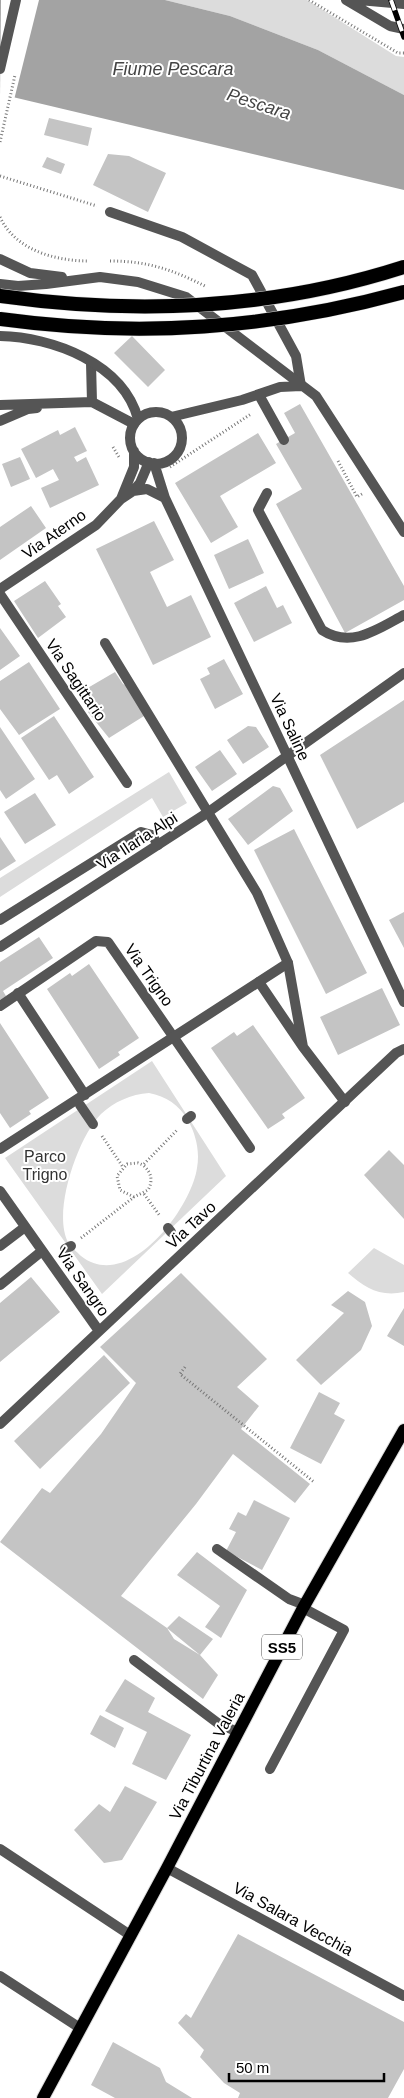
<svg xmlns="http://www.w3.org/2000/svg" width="404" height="2098" font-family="Helvetica,sans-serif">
<rect width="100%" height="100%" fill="#fff"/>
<path fill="#dcdcdc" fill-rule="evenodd" d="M165,0H307L396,56L404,57V95L318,50L230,16Z
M169,772L187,803L163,817L152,798L0,897V878Z
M152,1061L226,1176L102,1294L5,1158ZM149,1093C166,1096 179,1105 188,1120C196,1135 200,1151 197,1168C191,1209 128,1293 81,1256C77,1252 71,1247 68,1242C52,1212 78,1137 101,1114C114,1102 131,1094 149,1093Z
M374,1248L404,1265V1292C380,1297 365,1288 348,1273Z"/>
<path fill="#a3a3a3" d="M0,0H165L230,16L318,50L404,95V190L0,94Z"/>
<path fill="#fff" d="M1,0H39L14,100L0,96Z"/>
<path fill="#c4c4c4" d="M49,118L92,128L88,146L44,135Z
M108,154L129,156L166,173L148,212L93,185Z
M47,157L65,164L61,174L42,167Z
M132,336L165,370L148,387L114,353Z
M300,404L404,586V600L345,633L276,504L302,489L276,444L295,433L284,413Z
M75,427L87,451L74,457L77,462L86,457L99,485L50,508L41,488L59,480L53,469L36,478L21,449L58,430L60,435Z
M258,433L276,463L220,496L238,527L211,543L175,483Z
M20,457L30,479L11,487L2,464Z
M31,506L46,528L0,560V527Z
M154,521L174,560L150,572L167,607L191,595L211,637L153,665L96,549Z
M248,539L264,573L229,589L214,555Z
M45,581L61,604L58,606L66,617L38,638L14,601Z
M266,586L277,608L283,605L292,623L254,642L234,603Z
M0,628L20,656L0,670Z
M224,659L243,694L215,709L200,679L210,674L207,668Z
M29,662L60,709L19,735L0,709V681Z
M115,672L123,684L127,686L144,716L109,738L88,712V706L79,693Z
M404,700V802L357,829L320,755Z
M54,716L94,777L69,794L57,775L49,780L21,738Z
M248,726L256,727L269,747L243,764L227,740Z
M0,727L35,779L6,799L0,790Z
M220,750L237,774L212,791L195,767Z
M273,786L280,788L293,811L248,845L228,819Z
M35,793L56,825L25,844L4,812Z
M294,829L367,973L326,994L254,850Z
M0,837L16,861L0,871Z
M404,912V948L389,920Z
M39,937L53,958L3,991L6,996L0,1000V962Z
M89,964L139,1038L118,1052L120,1055L99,1069L47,989L70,973L72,976Z
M382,988L400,1025L338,1055L320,1017Z
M0,1023L49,1098L29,1111L31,1114L10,1128L0,1113Z
M253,1025L305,1098L282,1114L285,1118L268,1129L211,1048L234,1032L237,1036Z
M389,1150L404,1165V1219L364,1175Z
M181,1273L267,1359L237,1387L259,1406L241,1429L310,1484L295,1503L233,1454L196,1504L121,1596L167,1628L179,1616L213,1639L200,1655L167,1628L174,1639L200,1655L218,1675L203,1699L0,1542L42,1488L50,1493L101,1434L136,1383L100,1347Z
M31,1277L60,1312L0,1362V1303Z
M348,1291L365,1302L372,1326L361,1350L321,1385L296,1360L344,1313L331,1305Z
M404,1308V1346L387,1336Z
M104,1355L130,1383L40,1469L14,1441Z
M319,1392L340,1403L334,1414L345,1420L321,1464L290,1448Z
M254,1500L290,1518L262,1570L226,1551L236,1532L229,1529L238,1512L246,1516Z
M197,1552L247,1590L221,1638L205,1627L220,1606L177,1575Z
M125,1679L155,1698L148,1712L191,1735L166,1780L132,1764L147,1732L105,1711Z
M100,1715L124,1728L115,1748L90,1734Z
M125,1786L157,1802L122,1860L104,1863L74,1830L99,1804L110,1812Z
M238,1934L404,2022V2069L388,2098H238L240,2093L224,2083L200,2057L204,2050L178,2023L186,2014L191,2018Z
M113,2042L160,2068L166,2082L192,2098H115L91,2085Z"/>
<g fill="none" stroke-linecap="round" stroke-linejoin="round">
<g stroke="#dbdbdb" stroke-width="14">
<path id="primary" d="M43,2098L167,1868L303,1608L404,1430"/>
</g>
<path stroke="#777" stroke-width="3" stroke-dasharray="1 2.5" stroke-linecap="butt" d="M309,0L398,53H404
M0,142L15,75
M0,176L97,206
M0,217C15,250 55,261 89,261
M110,261C149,261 173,270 207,287
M113,447L119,457
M338,461L357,497L362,494
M170,467L251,414
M102,1136L123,1167
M144,1194L160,1216
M134,1197L120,1190L117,1176L127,1164L138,1163L143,1165
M81,1238L134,1197L148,1190C153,1181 152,1173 143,1165L178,1129
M185,1367L180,1374L314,1482"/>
<path stroke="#555" stroke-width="10" d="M110,212L182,237L252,275L296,356L301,386
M259,395L284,440
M267,493L258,510L322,630C351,649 378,629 404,615
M105,643L257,893L288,963L303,1047
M0,920L141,832L152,835L158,845
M259,982L303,1047L345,1102
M0,1006L96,941L108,942L250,1148
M217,1549L289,1599L305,1605
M134,1660L219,1724L238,1732
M270,1769L344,1630L303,1608
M0,1849L130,1935
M0,1976L80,2028"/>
<path stroke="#555" stroke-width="10" d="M80,1105L93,1124
M187,1119L191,1116
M168,1228L171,1232
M65,1249L71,1246"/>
<path stroke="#555" stroke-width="10" d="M346,0L390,26L404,29
M359,0L404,4
M91,363L92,402
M0,405L92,402L134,424
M0,421L28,409L37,408
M0,594L127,783
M0,947L207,813L404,673
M18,993L85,1095
M0,1149L288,963
M0,1191L99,1331
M0,1246L25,1227
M0,1285L42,1251
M0,1424L396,1053L404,1049"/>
<path stroke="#555" stroke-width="10" d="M0,69L16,0
M0,259L30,273L62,277
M0,284L18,286L46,284L100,277L138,282L186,297L316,396L404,532
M0,336C52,337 123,363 138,419
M130 438a26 26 0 1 1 52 0a26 26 0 1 1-52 0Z
M171,417L242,400L280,387L301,386
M154,463L165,498L404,1002
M133,491L140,483L149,462
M121,499L134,467V451
M0,589L96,525L121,499L133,491L147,489L165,498
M167,1868L404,1996"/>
<use href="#primary" stroke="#000" stroke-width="12"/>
<g stroke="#000" stroke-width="5.5">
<path id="rail" d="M391,0L404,37"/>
</g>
<use href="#rail" stroke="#fff" stroke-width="4" stroke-dasharray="11" stroke-linecap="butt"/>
<g stroke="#dbdbdb" stroke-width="15" stroke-linecap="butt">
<path id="trunk-bridge" d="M0,296C135,315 274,309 404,267
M0,319C139,338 269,329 404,292"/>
</g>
<use href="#trunk-bridge" stroke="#000" stroke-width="14"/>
</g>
<g text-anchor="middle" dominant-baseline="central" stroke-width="4" stroke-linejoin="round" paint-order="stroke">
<rect fill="#fff" stroke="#4c4c4c" stroke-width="1" x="262" y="1634.5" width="40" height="25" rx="4"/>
<g font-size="15" font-weight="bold" fill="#000">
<text x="282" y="1647">SS5</text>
</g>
<g font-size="16" fill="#000" stroke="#fff">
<text transform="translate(54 534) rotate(-35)">Via Aterno</text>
<text transform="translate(76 680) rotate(56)">Via Sagittario</text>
<text transform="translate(290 727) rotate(65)">Via Saline</text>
<text transform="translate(137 841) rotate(-33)">Via Ilaria Alpi</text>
<text transform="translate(149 975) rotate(55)">Via Trigno</text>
<text transform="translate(191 1225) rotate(-43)">Via Tavo</text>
<text transform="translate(83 1282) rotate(55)">Via Sangro</text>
<text transform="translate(207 1756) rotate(-62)">Via Tiburtina Valeria</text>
<text transform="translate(293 1919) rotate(29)">Via Salara Vecchia</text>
</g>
<g font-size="16" fill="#333" stroke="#fff">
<text x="45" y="1156">Parco<tspan x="45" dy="18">Trigno</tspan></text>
</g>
<g font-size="18" font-style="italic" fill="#444" stroke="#fff">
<text x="173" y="69">Fiume Pescara</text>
<text transform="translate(259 104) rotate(18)">Pescara</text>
</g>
</g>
<path d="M229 2073v8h155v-8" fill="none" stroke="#000000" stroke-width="2.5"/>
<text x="236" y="2073" font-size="15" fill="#000000" stroke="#ffffff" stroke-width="4" paint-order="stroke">50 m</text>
</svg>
